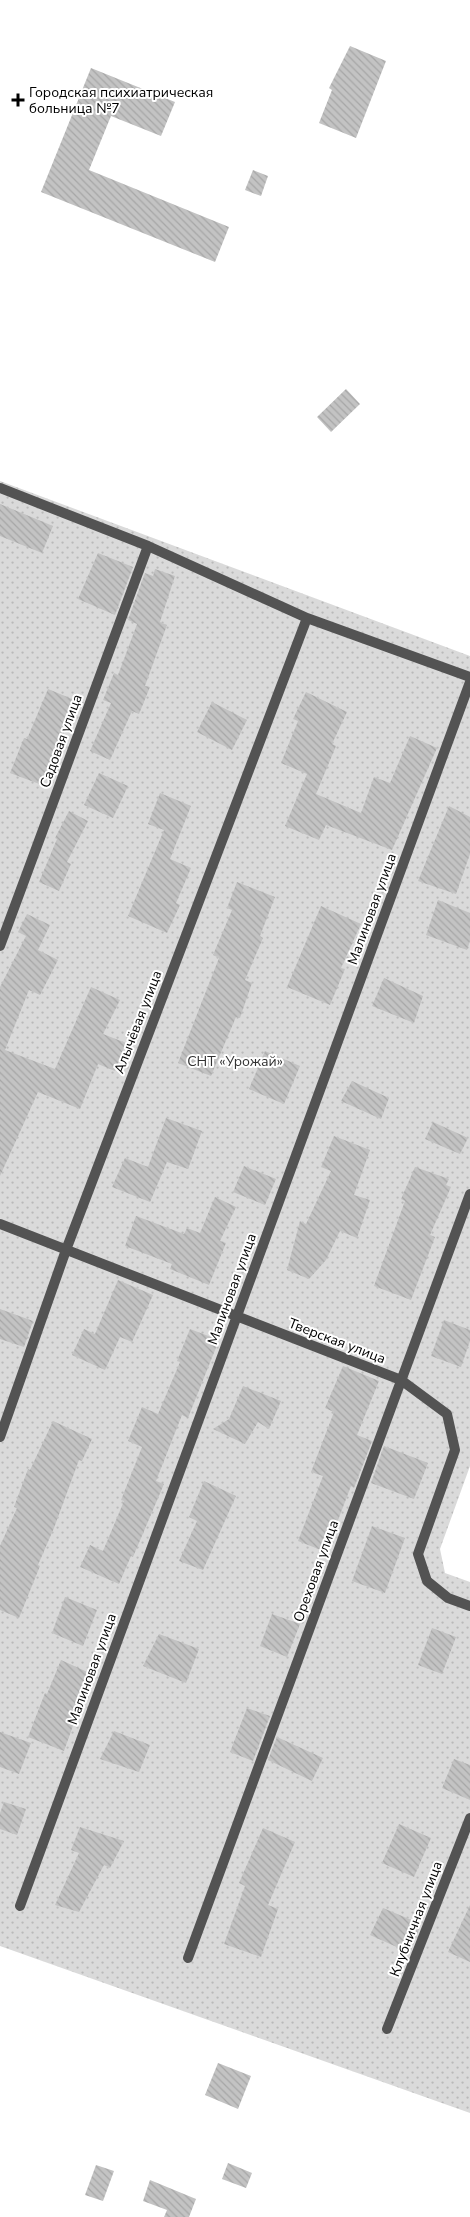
<svg xmlns="http://www.w3.org/2000/svg" width="470" height="2217" font-family="'Nunito Sans',sans-serif">
<defs>
<pattern id="grass-dots" width="8" height="8" patternUnits="userSpaceOnUse" patternTransform="scale(1.25)"><rect width="8" height="8" fill="#dadada"/><path d="M2 2h.1M6 6h.1" fill="none" stroke="#b9b9b9" stroke-width="1.8" stroke-linecap="round"/></pattern>
<pattern id="building-back-hatch" width="6" height="6" patternUnits="userSpaceOnUse" patternTransform="scale(1.25)"><rect width="6" height="6" fill="#c3c3c3"/><path d="M-1 5l2 2M0 0l6 6M5-1l2 2" fill="none" stroke="#a6a6a6"/></pattern>
</defs>
<rect width="100%" height="100%" fill="#fff"/>
<path fill="url(#grass-dots)" d="M0,481L470,656V1466L440,1549L445,1573L470,1582V2113L0,1946Z"/>
<path fill="url(#building-back-hatch)" d="M350,46L386,61L356,138L319,123L332,90L329,88Z
M91,68L175,102L161,136L111,116L89,170L229,227L215,262L41,192Z
M253,170L268,176L261,196L245,190Z
M346,389L360,404L331,432L317,417Z
M0,504L53,526L42,553L0,536Z
M98,553L133,567L115,615L78,599Z
M155,569L175,576L160,622L167,625L145,686L150,687L139,714L132,711L110,760L90,751L111,703L103,700L114,673L118,675L137,624L128,620L145,573L153,576Z
M48,689L77,701L42,785L10,773L24,738L27,739Z
M306,692L347,712L332,744L336,746L316,794L361,813L374,777L390,783L410,736L437,748L392,850L326,825L319,840L285,826L307,774L281,763L298,721L293,719Z
M212,702L247,720L232,750L197,732Z
M99,773L128,786L113,818L84,805Z
M160,793L191,806L170,859L191,868L176,903L180,905L167,933L128,916L164,830L148,824Z
M449,806L470,817V854L456,894L418,881Z
M69,811L88,821L67,862L71,864L59,891L39,882L57,839L55,838Z
M237,882L275,897L260,936L263,938L245,980L252,983L240,1018L236,1017L211,1076L178,1063L219,958L213,955L232,910L227,908Z
M438,900L470,913V941L467,950L426,935Z
M321,906L361,924L341,968L345,969L330,1005L287,987Z
M27,914L50,925L38,950L58,960L40,995L29,990L5,1050L55,1069L91,987L120,1000L103,1034L126,1043L115,1071L98,1064L80,1109L38,1092L0,1176V987L26,936L18,932Z
M384,978L423,996L414,1023L372,1006Z
M265,1051L300,1066L284,1104L249,1089Z
M352,1081L389,1098L381,1119L341,1101Z
M166,1118L202,1131L188,1169L167,1162L150,1202L112,1187L125,1158L148,1167Z
M433,1122L468,1138L460,1154L425,1139Z
M334,1136L370,1150L354,1195L370,1200L357,1238L340,1231L326,1260L309,1279L287,1270L300,1221L306,1224L331,1171L321,1167Z
M244,1166L276,1179L265,1205L233,1192Z
M415,1167L449,1179L446,1185L451,1187L430,1235L435,1237L411,1300L374,1286L405,1201L401,1199Z
M215,1197L236,1207L220,1241L226,1243L209,1285L170,1269L172,1264L125,1246L136,1216L184,1234L187,1228L200,1233Z
M118,1280L153,1295L132,1342L120,1337L105,1370L72,1355L84,1329L95,1334Z
M0,1309L33,1321L24,1347L0,1339Z
M444,1320L470,1330V1341L461,1367L431,1356Z
M190,1329L219,1340L188,1418L182,1415L156,1481L164,1484L133,1557L131,1556L119,1584L80,1567L90,1545L103,1551L124,1501L121,1500L142,1447L128,1441L142,1407L158,1414L180,1362L177,1361Z
M343,1366L379,1381L357,1435L372,1441L354,1488L351,1486L326,1552L298,1541L323,1476L311,1472L334,1412L325,1408Z
M243,1386L281,1401L269,1429L258,1422L245,1444L213,1429L229,1419Z
M53,1421L92,1439L82,1461L79,1460L54,1528L38,1565L40,1566L19,1618L0,1610V1546L17,1508L14,1507L28,1469L30,1470Z
M384,1446L428,1463L414,1499L371,1483Z
M204,1481L236,1496L203,1570L179,1561L197,1521L189,1517Z
M372,1526L405,1538L385,1593L352,1581Z
M65,1597L97,1610L83,1646L52,1633Z
M272,1614L300,1624L287,1657L260,1646Z
M432,1628L456,1637L442,1674L418,1665Z
M159,1634L199,1649L186,1683L143,1666Z
M61,1660L94,1675L80,1706L64,1751L28,1737L45,1693L47,1694Z
M247,1708L270,1716L253,1761L230,1752Z
M114,1731L150,1745L139,1772L100,1759Z
M0,1732L31,1743L19,1774L0,1767Z
M277,1737L323,1758L312,1781L268,1760Z
M454,1759L470,1765V1800L442,1788Z
M4,1802L26,1809L17,1835L0,1829V1813Z
M399,1824L431,1838L414,1877L382,1863Z
M80,1827L124,1841L110,1868L104,1865L79,1912L55,1905L79,1853L71,1850Z
M263,1828L295,1842L268,1905L278,1909L261,1957L224,1944L245,1886L239,1883Z
M470,1905V1962L448,1952Z
M383,1908L421,1924L410,1953L370,1935Z
M218,2063L251,2076L238,2109L205,2095Z
M228,2163L252,2173L246,2188L222,2179Z
M96,2165L114,2171L103,2201L85,2195Z
M150,2180L196,2199L189,2217H164L167,2210L143,2201Z"/>
<g fill="none" stroke-linecap="round" stroke-linejoin="round">
<path stroke="#535353" stroke-width="10" d="M0,488L148,546L307,618L470,677
M0,946L148,546
M0,1224L401,1380L447,1414L455,1450L418,1554L427,1581L448,1598L470,1606
M0,1437L66,1250L307,618
M20,1906L470,682
M188,1958L470,1194
M387,2029L470,1818"/>
</g>
<path fill="#000" stroke="#fff" stroke-width="2" d="M15.5 92.5h5v5h5v5h-5v5h-5v-5h-5v-5h5z"/>
<g text-anchor="middle" dominant-baseline="central" stroke-width="4" stroke-linejoin="round" paint-order="stroke">
<g font-size="14" fill="#000" stroke="#fff" text-anchor="start">
<text x="29" y="92">Городская психиатрическая<tspan x="29" dy="16">больница №7</tspan></text>
</g>
<g font-size="14" fill="#000" stroke="#fff">
<text transform="translate(61 741) rotate(-70)">Садовая улица</text>
<text transform="translate(372 909) rotate(-70)">Малиновая улица</text>
<text transform="translate(138 1022) rotate(-69)">Алычёвая улица</text>
<text transform="translate(232 1289) rotate(-70)">Малиновая улица</text>
<text transform="translate(337 1341) rotate(21)">Тверская улица</text>
<text transform="translate(316 1571) rotate(-70)">Ореховая улица</text>
<text transform="translate(92 1669) rotate(-70)">Малиновая улица</text>
<text transform="translate(416 1919) rotate(-69)">Клубничная улица</text>
</g>
<g font-size="14" fill="#313131" stroke="#fff">
<text x="235" y="1061">СНТ «Урожай»</text>
</g>
</g>
</svg>
